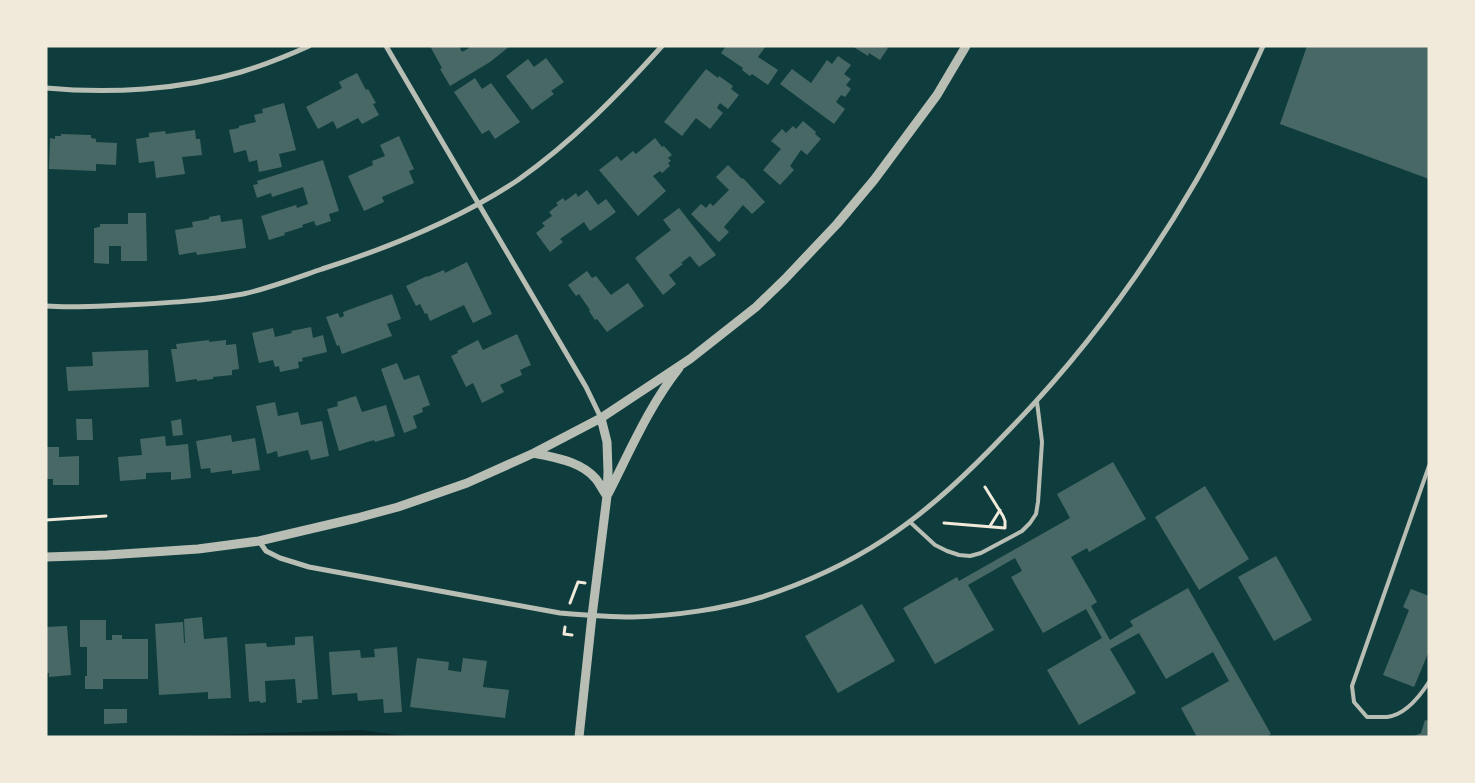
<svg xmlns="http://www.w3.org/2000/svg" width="1475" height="783" font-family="Jost,sans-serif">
<rect width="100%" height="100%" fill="#0f3d3e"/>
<path fill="#0a2a2b" d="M362,730L413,737H170L179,736Z"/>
<path fill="#486865" d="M430,46H459L462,52L469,48L468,46H510L490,62L450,86L440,69L442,68Z
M726,46H766L758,57L778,70L768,85L752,74L750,76L742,70L743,68L721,53Z
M852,46H885L888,48L880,60L869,53L868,56Z
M1307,46H1429V179L1280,124Z
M838,56L851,65L844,74L851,79L846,85L851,89L845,97L841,95L836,102L845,109L834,124L780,84L792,69L811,83L827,60L832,64Z
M546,58L564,82L551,91L554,94L532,110L506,76L528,59L534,67Z
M706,69L718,78L719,76L733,86L731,89L739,95L728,109L720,103L717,108L723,113L710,129L696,118L682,136L664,122Z
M357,73L366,90L368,89L376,103L373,104L379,115L362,124L358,118L337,129L333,121L318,129L306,107L342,88L339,82Z
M475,78L482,89L491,83L520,122L495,139L489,130L482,134L454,92Z
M284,103L296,150L279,154L282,167L259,172L257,160L249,162L246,150L234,153L229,130L239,128V126L256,122L254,115L263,113L262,109Z
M803,121L816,132L815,134L821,139L807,155L801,150L790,166L794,170L780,185L763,170L781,149L771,141L782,129L786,133L793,126L796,129Z
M195,130L196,139H200L202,155L182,157L185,174L156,178L154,161L139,163L136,139L149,137V133L165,131L166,134Z
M61,134L91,135V138L96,139V142L117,143L116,165L96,164V171L49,169L50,138L55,139V136H61Z
M399,136L414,169L409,171L414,183L382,197L384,202L364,211L348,176L373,165L372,161L385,156L380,145Z
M655,138L662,147L664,146L672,155L668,158L671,161L668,163L670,166L662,173L660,171L653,176L666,191L638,216L599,170L617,156L621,161L633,151L636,154Z
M323,160L339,211L329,214L331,221L316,226L314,221L302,225L303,227L284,233L285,235L269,240L261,216L296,205L297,208L308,204L303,187L272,197L271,193L257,198L253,185L258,184L257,181Z
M728,165L742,179L743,178L765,202L752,214L743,205L724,227L729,232L719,242L691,214L701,204L706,208L710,203L713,206L729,190L716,177Z
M587,190L598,205L606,199L616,212L590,231L584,222L560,239L563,242L550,252L536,233L545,226L542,223L552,216L549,212L558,205L556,203L563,198L565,201L576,193L578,197Z
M679,208L716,255L699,267L690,256L681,263L683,264L669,275L676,284L663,295L635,258L671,230L663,220Z
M128,213H146L147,261H121V246H109V264L94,263V228L100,227V224H128Z
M220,215L221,222L242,219L246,248L197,255L196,252L179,255L175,230L193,227L192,222L209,219V217Z
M467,262L492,314L473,323L464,305L430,321L427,313L425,314L420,304L416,306L406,286L427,276V277L444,270L445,273Z
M587,271L592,278L596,276L611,295L628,283L644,306L607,332L597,319L595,320L589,311L590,310L579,294L576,296L568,285Z
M392,294L401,319L387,324L392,336L342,354L339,345L337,346L326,317L338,313L340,318L344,316L343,312Z
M311,327L313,338L323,335L327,352L302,358L303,361L298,362L299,368L280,372L279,366L275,367L273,360L259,363L252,333L273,328L275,337L292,333L291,331Z
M517,334L531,365L520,370L522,375L500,385L504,392L482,403L473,383L466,387L451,356L458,353L457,351L478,340L483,350Z
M209,340V342L226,340V345L236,344L239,369L232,370V375L213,377V379L197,381V379L176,382L171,349H177L176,344Z
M148,350L149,387L68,391L66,367L93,366L92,352Z
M397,363L404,380L419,375L430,405L422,408L423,412L413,416L417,428L404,433L381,369Z
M356,396L362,412L386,405L395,436L375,442L374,440L339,451L327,409L338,406L337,402Z
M275,402L278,416L298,412L301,425L322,421L329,456L311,460L308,450L278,457L277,451L267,454L256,406Z
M76,419H92L93,440H77Z
M181,419L183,435L173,436L171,421Z
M231,435L232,442L255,438L260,470L232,474V470L211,473L210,468L201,469L196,441Z
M165,436L166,446L188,444L191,478L171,480V472L146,473V479L120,481L118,457L142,455L140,439Z
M46,447H59V457L79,456V485H53V479H46Z
M1113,462L1146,519L1089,552L1087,548L1071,557L1097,602L1091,606L1110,640L1133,626L1130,621L1188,588L1271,734L1266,737H1197L1181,708L1229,681L1213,652L1166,679L1139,633L1110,649L1136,693L1079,725L1047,670L1102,638L1086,609L1043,633L1011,577L1022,571L1015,558L968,585L994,630L935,664L903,608L957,577L959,581L1070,518L1057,494Z
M1205,486L1249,559L1199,590L1155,517Z
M1276,556L1312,620L1274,641L1238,577Z
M1411,589L1429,596V651L1414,687L1383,675L1409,610L1403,607Z
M862,604L895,661L838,693L805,636Z
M202,617L204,639L227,637L231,698L208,699V692L159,695L155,624L183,622L184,643H185L184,619Z
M80,620H106V640H112V635H122V639H148V679H103V689H85V676H87V647H80Z
M67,626L71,675L49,677V673H46V627Z
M313,636L318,699L302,700V703H297L295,679L265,681L266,702L260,703V701L249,702L245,644L266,643L267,647L295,645V637Z
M397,647L402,712L384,713L383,699L358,701L357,693L332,695L329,652L360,650L361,658L375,657L374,649Z
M417,658L449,662L448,670L461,672L463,658L487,661L483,687L509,690L505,718L410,707Z
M104,709H127V723L104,724Z
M1425,720L1429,721V737H1412L1421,733Z"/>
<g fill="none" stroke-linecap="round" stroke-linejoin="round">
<path stroke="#f1e9da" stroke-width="3" d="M46,520L106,516
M944,523L1005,528V521L1003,516L985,487
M990,526L1000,510
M570,603L578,582L585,583
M565,627L564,634L572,635"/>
<path stroke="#b8beb3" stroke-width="4" d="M1429,466L1352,686L1354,702L1367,717C1374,717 1381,717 1387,717C1405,715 1420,696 1429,682
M910,522L935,545L947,551L959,555L970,556L981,553L1022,531L1030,523L1036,514L1038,502L1042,442L1037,402"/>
<path stroke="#b8beb3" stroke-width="5" d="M386,46L586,387L601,418
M46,88C109,94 180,90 241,72C264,65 287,56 309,46
M46,306C73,308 99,306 126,305C165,303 204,301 243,294C270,288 296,278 322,269C391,247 458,220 518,180C572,142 618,95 662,46
M259,541L266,551L280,558L309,567L560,613C584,615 608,617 633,617C674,616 723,609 762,597C805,583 847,564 885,539C931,509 972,469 1009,430C1082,355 1144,271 1196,181C1221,138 1242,92 1263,46"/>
<path stroke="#b8beb3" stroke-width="9" d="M534,453C555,458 581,461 596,479C600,484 603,491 607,496
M608,494C630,451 649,406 679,368
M46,557L107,555L198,549L259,541L357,518L398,507L467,483L534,453L601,418L690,359L756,307L785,279L837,224L874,180L937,95L966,46
M579,737L592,616L607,496L608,472L607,442L601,418"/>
</g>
<rect width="1475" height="783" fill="none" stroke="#f1e9da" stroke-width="95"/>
</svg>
